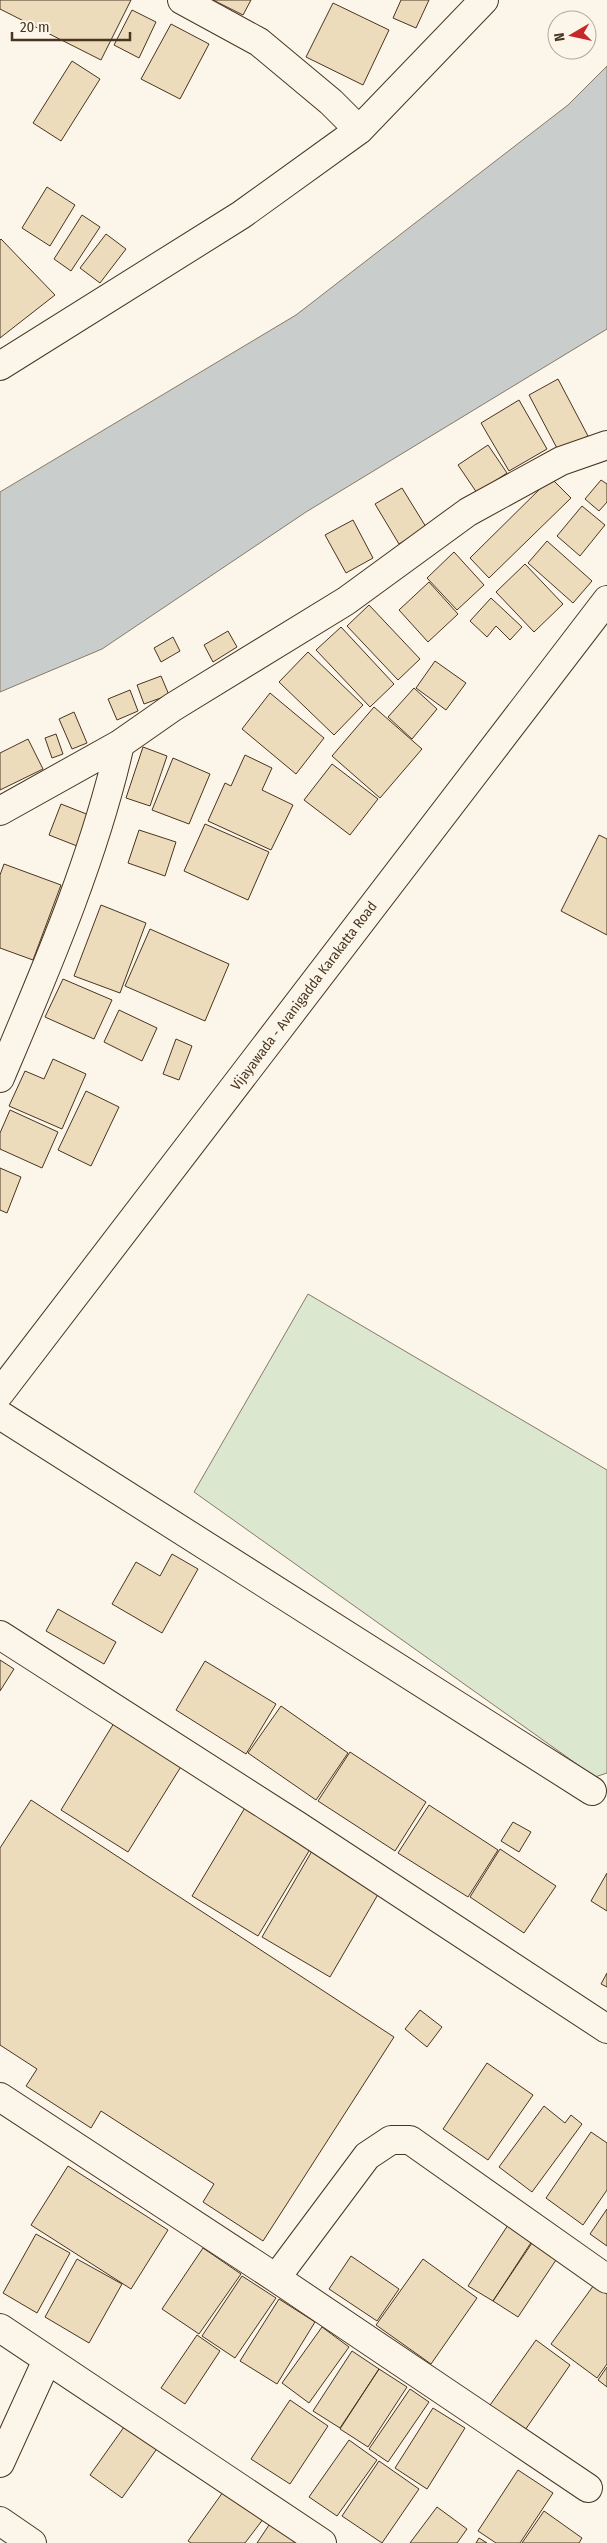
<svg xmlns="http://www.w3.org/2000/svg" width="607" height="2543" font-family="'Fira Sans Condensed',sans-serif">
<rect width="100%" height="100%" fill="#fbf6e9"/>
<path fill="#dce7d0" stroke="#887966" d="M308,1294L607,1470V1773L595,1777L194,1492Z"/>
<path fill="#c9cecd" stroke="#887966" d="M607,66V329L306,512L102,649L0,692V492L296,315L568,105Z"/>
<path fill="#ecdcbc" stroke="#4a3520" d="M0,0H131L101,60L0,9Z
M213,0H251L243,15Z
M401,0H429L416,28L393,18Z
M333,3L389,30L363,85L306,57Z
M132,10L156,22L139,58L114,45Z
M171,24L209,44L180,99L141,79Z
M72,61L100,79L61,141L33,123Z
M47,187L75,205L50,246L22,228Z
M82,215L100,227L71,271L54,259Z
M106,234L126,249L100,283L80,268Z
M1,239L55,295L0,338V240Z
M558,379L588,436L559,452L529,395Z
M519,400L547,449L509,471L481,423Z
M488,445L507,473L477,493L458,465Z
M551,478L571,498L489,578L470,558Z
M601,480L607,484V502L599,511L585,499Z
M402,488L426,527L399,544L375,504Z
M582,506L605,525L580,556L557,536Z
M353,520L373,558L346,573L325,535Z
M547,541L592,581L573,603L528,563Z
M454,552L484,585L457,610L427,578Z
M525,564L563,604L534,632L496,592Z
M429,582L458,614L428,642L399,610Z
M491,598L522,627L510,640L496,626L487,637L470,621Z
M369,605L420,659L398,680L347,626Z
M341,627L394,684L370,707L316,650Z
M228,631L237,647L213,662L204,645Z
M173,637L180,651L161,662L154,648Z
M308,652L363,705L334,735L279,682Z
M435,661L466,683L446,710L416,688Z
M161,676L169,695L144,704L137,685Z
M414,688L437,709L412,739L388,717Z
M130,690L138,711L117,720L108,699Z
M270,693L324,738L296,774L242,729Z
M374,707L422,749L380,798L332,756Z
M74,712L87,743L72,749L59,719Z
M56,734L63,754L52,758L45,738Z
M28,739L43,769L0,790V753Z
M143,747L167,756L150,806L126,798Z
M245,755L272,768L262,790L293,805L271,850L208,821L225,783L231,786Z
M173,758L210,774L189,824L152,810Z
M332,764L378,799L350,835L304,800Z
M61,804L89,815L77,846L49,835Z
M205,824L269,852L248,900L184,871Z
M139,830L176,842L165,876L128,863Z
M599,835L607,839V935L561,911Z
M4,864L61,885L33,960L0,948V875Z
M101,905L146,923L120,993L74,976Z
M150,929L229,964L205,1021L125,986Z
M63,979L112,1000L94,1039L45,1017Z
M119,1010L157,1028L142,1061L104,1042Z
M176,1039L192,1046L179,1080L163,1074Z
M53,1059L86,1074L62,1129L9,1106L25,1071L44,1079Z
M86,1091L119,1107L91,1166L58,1150Z
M10,1110L58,1132L42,1168L0,1149V1133Z
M0,1168L21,1177L7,1213L0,1210Z
M172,1554L198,1569L162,1633L112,1604L136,1562L160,1576Z
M58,1609L116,1642L104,1664L46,1631Z
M0,1660L14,1669L0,1691Z
M205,1661L276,1704L246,1754L176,1710Z
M281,1706L348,1753L316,1800L248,1753Z
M114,1723L182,1765L128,1852L61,1810Z
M350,1752L426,1802L395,1851L318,1801Z
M31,1800L394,2037L263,2241L203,2202L214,2184L101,2111L91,2128L26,2086L37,2069L0,2045V1848Z
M429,1805L498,1850L468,1897L398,1853Z
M246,1806L312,1846L258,1936L192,1896Z
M513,1822L531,1832L519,1852L501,1841Z
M500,1849L556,1886L524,1933L470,1897Z
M312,1851L380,1891L330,1977L262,1937Z
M607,1873V1911L591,1901Z
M607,1973V1987L601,1984Z
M420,2010L442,2027L427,2047L405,2029Z
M487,2063L533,2095L488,2160L443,2129Z
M544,2106L565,2123L571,2115L582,2124L532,2192L499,2167Z
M591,2132L607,2143V2190L583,2225L546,2198Z
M68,2166L168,2230L131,2289L31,2225Z
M607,2209V2246L590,2234Z
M510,2222L534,2238L493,2301L468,2286Z
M36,2234L70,2253L37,2313L3,2293Z
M536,2237L560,2254L518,2317L493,2301Z
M203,2248L241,2274L199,2334L162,2309Z
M351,2256L399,2289L377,2321L329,2289Z
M77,2259L122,2284L89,2343L45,2317Z
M423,2259L477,2298L431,2364L376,2325Z
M242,2276L276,2298L235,2358L202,2336Z
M599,2278L607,2283V2364L597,2378L551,2344Z
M279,2299L315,2322L277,2384L240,2361Z
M322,2327L349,2347L309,2403L282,2383Z
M197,2335L220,2351L185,2404L161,2388Z
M536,2340L570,2365L523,2433L488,2408Z
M352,2351L379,2369L340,2428L313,2411Z
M607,2367V2387L598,2380Z
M379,2369L407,2387L368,2447L340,2429Z
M410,2389L429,2402L388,2462L369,2449Z
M290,2400L328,2426L290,2484L251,2459Z
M433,2408L465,2428L427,2489L395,2468Z
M129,2420L161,2443L122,2498L90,2475Z
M349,2440L377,2460L337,2516L309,2497Z
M379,2461L419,2489L382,2543L342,2516Z
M518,2470L553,2493L520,2543H496L478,2531Z
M228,2485L267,2514L245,2543H191L188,2541Z
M437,2507L467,2529L457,2543H410Z
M544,2511L582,2538L579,2543H522Z
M271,2522L301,2543H257Z
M479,2538L487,2543H476Z"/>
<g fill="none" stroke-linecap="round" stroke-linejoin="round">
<g stroke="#4a3520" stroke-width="30">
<path id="minor" d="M182,0L259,42L331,102L359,130
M0,366L241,215L359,130L484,0
M0,811L120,744L173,707L346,601L468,512L561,461L607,445
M0,1078C46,969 94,859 120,744
M0,1415L592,1791
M0,1635L298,1826L607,2029
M0,2097L276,2278L588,2488
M276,2278L367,2156L391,2140H410L607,2279
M0,2328L322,2543
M0,2463L47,2360
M0,2521L32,2543"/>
</g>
<g stroke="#4a3520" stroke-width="30">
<path id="major" d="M0,1393L607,600"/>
</g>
<use href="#minor" stroke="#fbf6e9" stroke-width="28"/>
<use href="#major" stroke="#fbf6e9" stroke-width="28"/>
</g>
<g text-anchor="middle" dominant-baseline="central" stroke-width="4" stroke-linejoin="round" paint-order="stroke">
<g font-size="14" fill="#4a3520" stroke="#fbf6e9">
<text transform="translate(304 996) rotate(-53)">Vijayawada - Avanigadda Karakatta Road</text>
</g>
</g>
<g transform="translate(572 35) rotate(261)"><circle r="24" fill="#fbf6e9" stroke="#b4a999"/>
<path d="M0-4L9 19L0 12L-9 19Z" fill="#c62828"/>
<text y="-8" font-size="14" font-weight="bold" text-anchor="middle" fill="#4a3520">N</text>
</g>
<path d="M12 32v8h118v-8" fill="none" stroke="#4a3520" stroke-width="2.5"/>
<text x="20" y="32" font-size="15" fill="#4a3520" stroke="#fbf6e9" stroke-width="4" paint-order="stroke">20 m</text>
</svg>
